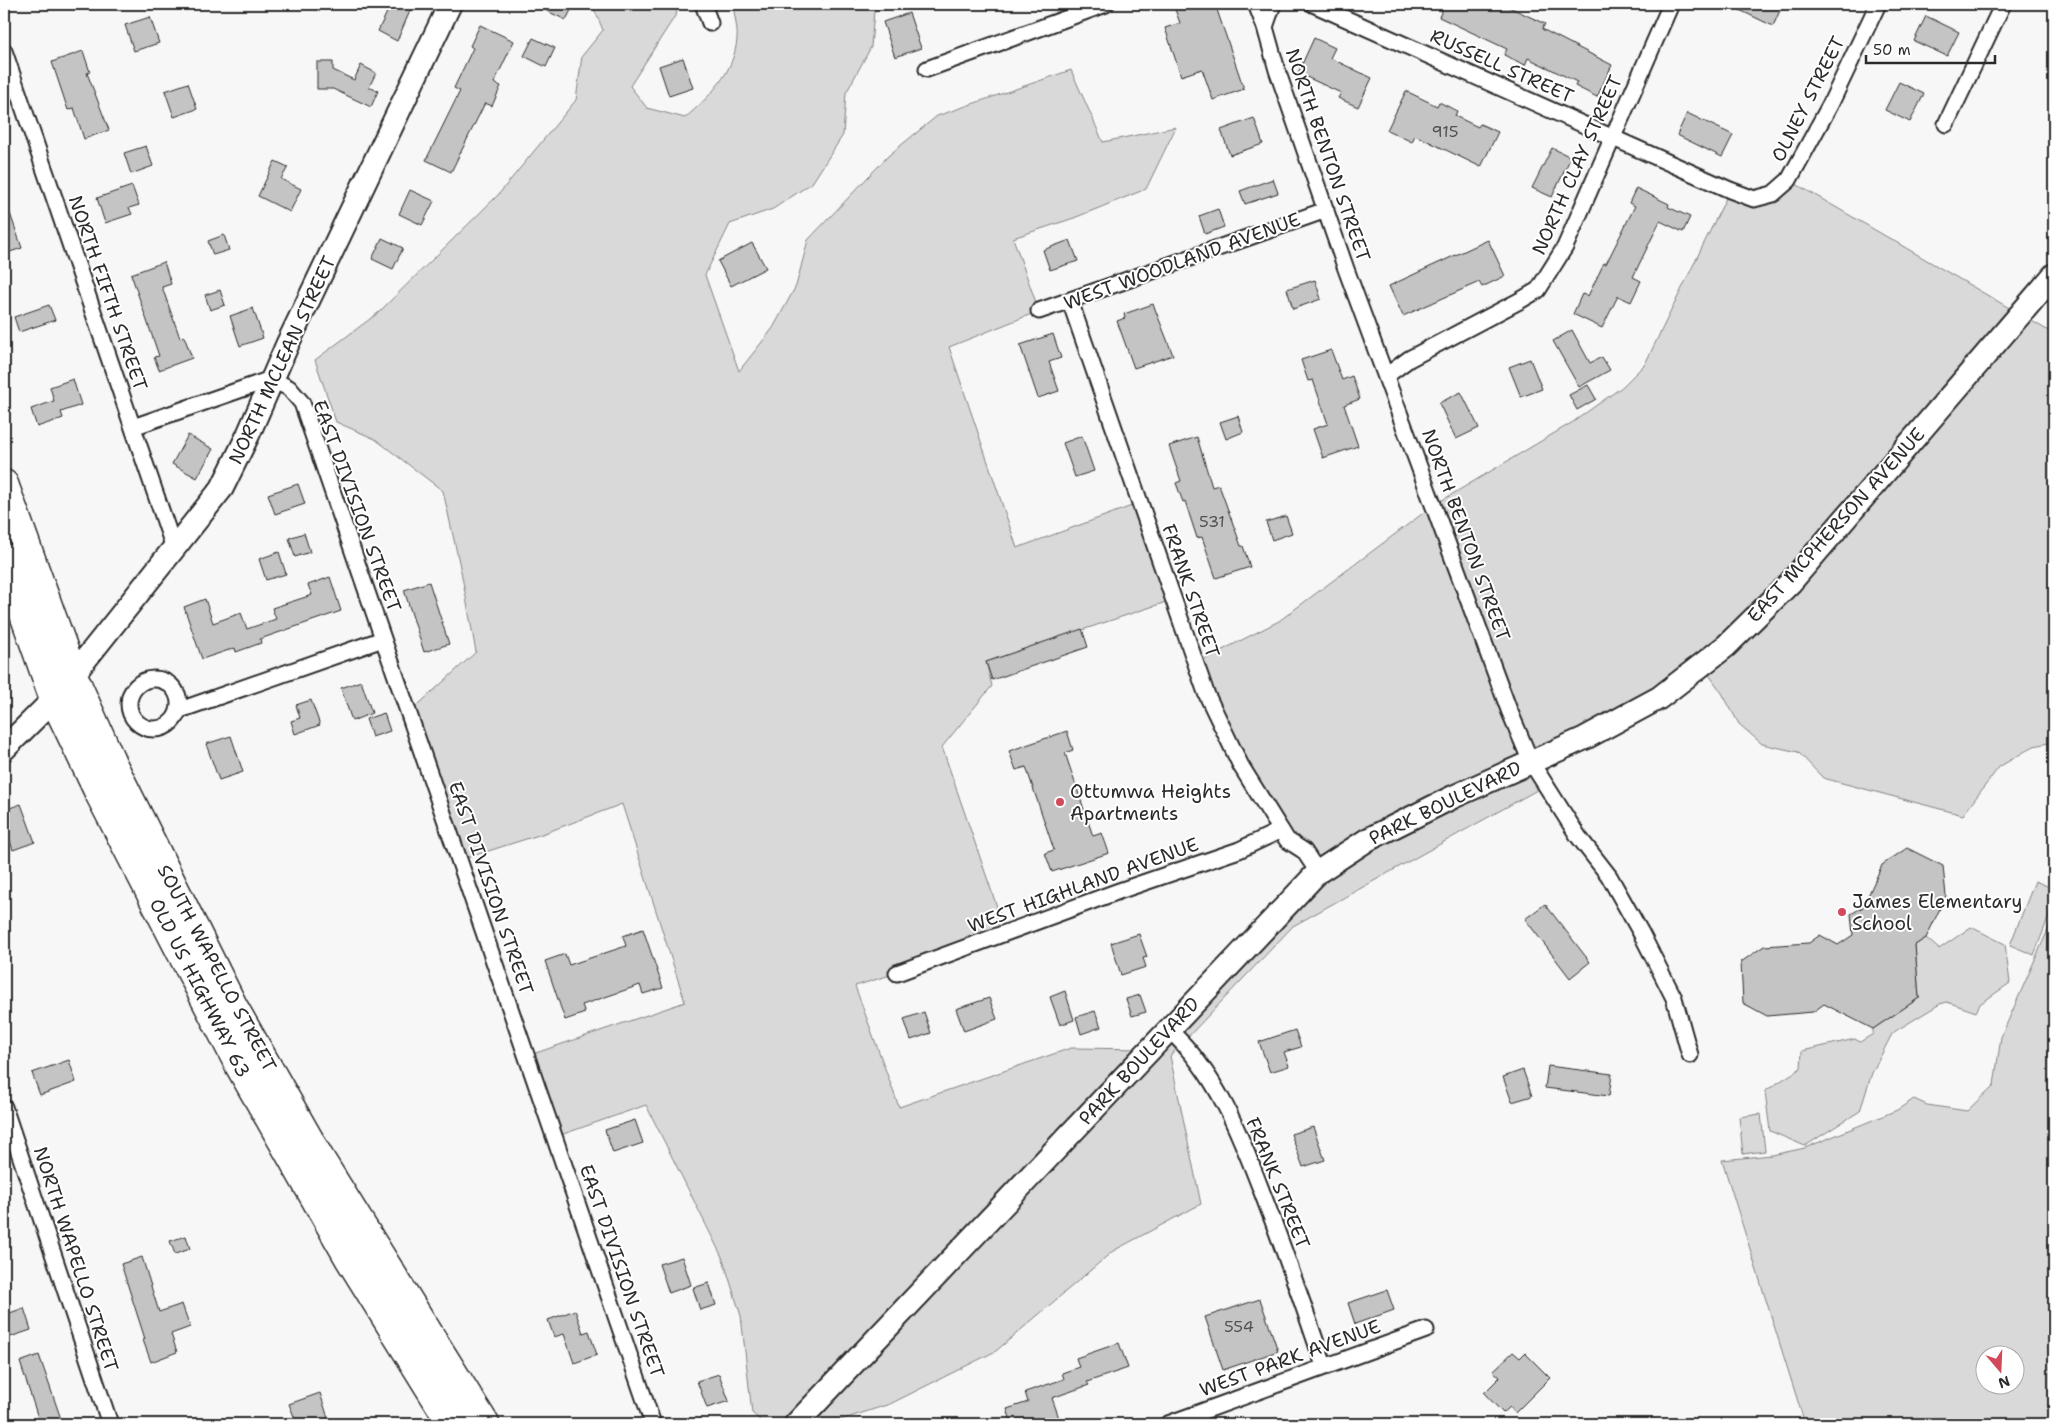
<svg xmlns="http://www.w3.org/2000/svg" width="2058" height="1428" font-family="'Shantell Sans',sans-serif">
<rect width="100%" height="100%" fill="#f7f7f7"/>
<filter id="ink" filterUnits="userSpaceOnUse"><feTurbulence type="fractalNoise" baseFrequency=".02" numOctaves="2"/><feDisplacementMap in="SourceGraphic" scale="10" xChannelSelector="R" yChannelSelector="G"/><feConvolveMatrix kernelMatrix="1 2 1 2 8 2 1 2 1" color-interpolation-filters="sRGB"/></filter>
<g filter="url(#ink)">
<path fill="#d9d9d9" stroke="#828282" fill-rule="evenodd" d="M592,4H674L677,13L630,86L647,108L685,118C710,96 734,73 737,39C738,28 734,15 733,4H890L874,11L871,47L846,93L843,135L812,183L773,209L730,224L705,275L739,371L773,328L796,286L808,240L889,155L937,116L1071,70L1103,142L1176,127L1146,189L1074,218L1013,238L1039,311L949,347L1017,548L1140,503L1172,600L986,662L992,686L942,747L1006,933L897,973L855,986L899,1107L1071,1048L1150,1049L1318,872L1287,840L1195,664L1279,621L1434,505L1573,422L1622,387L1645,364L1730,190L1754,199L1789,180L2054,334V742L2034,746L1999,767L1963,815L1823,778L1798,752L1762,744L1739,724L1722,693L1702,665L1531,762L1546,785L1293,926L1170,1056L1201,1204L1113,1251L996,1351L890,1404L828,1424H764L752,1413L741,1316L723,1259L646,1105L555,1137L527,1056L685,1002L622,804L545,833L460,860L409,713L476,652L461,571L443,491L375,439L336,422L315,360L378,313L498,195L576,100L582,56L603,30Z
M2035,881L2054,889V903L2034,955L2010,945Z
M2054,916V1424H1805L1722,1160L1772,1155L1805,1148L1897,1110L1914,1099L1927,1105L1967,1111L1994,1085L2001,1037ZM1986,1356H2016V1386H1986Z
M1971,927L2005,944L2010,983L1980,1004L1976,1012L1947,1002L1940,1004L1897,1030L1892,1034L1872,1073L1860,1111L1805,1146L1770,1131L1765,1091L1801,1068L1802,1051L1855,1039L1860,1042L1873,1034V1029L1919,998L1915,945L1926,938L1939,949Z
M1761,1114L1765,1151L1743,1154L1739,1117Z"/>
<path fill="#c4c4c4" stroke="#2b2b2b" d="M391,4H413L397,41L378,31Z
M532,4H574L566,20Z
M1173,4H1215L1244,89L1213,100L1202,69L1181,76L1165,28L1180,23Z
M1445,4H1503L1545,24L1542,29L1612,65L1597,97L1575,86L1577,82L1528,58L1525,65L1504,55L1507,49L1439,17Z
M1727,4H1783L1773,26Z
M909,13L921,48L895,57L883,22Z
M1926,16L1959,32L1947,56L1914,41Z
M150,17L159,43L134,51L125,25Z
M480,25L514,41L494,83L501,86L492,106L485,103L451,172L426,160L460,91L454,88L473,48L470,46Z
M533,38L555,48L546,67L524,56Z
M1314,38L1335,48L1330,58L1372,78L1358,107L1338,98L1341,93L1298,73Z
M83,51L90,72L87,73L109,130L84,139L74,108L68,110L52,62Z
M683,58L693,88L669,96L659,66Z
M317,62H333V70L354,80L361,65L376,73L369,87L378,91L371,107L333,89H317Z
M1899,82L1924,94L1910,122L1885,110Z
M188,83L197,109L174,117L165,91Z
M1406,91L1437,106L1439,102L1457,111L1455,116L1478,127L1480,124L1498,132L1481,167L1415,135L1412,142L1387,130Z
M1687,113L1733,135L1722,157L1677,135Z
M1254,118L1263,144L1230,155L1221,130Z
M146,146L153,166L131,174L124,153Z
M1552,148L1571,157L1552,197L1532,188Z
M275,161L288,167L281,179L301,189L290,212L258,196Z
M1273,179L1278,193L1245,204L1240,191Z
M132,186L139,205L129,208L132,214L105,223L97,198Z
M1636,188L1669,204L1668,207L1690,217L1683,232L1660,221L1633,277L1641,281L1631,302L1618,296L1602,328L1573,314L1582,294L1588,296L1604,263L1606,264L1635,206L1629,203Z
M410,190L434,201L422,225L399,214Z
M4,202H6L22,248L4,254Z
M1218,209L1224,227L1205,234L1199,216Z
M224,235L229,250L213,255L208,241Z
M382,238L403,248L393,269L372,259Z
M1070,240L1078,261L1050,270L1043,250Z
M1488,240L1505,276L1482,287L1479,282L1403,316L1389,286Z
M752,243L766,268L731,286L718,261Z
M164,262L171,284L162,287L180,338L184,336L192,358L159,370L154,357L159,356L131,274Z
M1315,280L1321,299L1293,309L1287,289Z
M220,290L225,305L210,310L205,295Z
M1153,304L1173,355L1134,368L1117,321L1125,318L1124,314Z
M49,305L55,320L19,332L14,317Z
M253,308L263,338L240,346L230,316Z
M1572,330L1590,363L1602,357L1610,370L1579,387L1553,341Z
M1053,334L1061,358L1049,362L1059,391L1038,398L1020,345Z
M1331,350L1342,380L1352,376L1360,399L1344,405L1358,446L1323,458L1313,429L1328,424L1313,380L1308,381L1301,360Z
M1530,359L1542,389L1521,397L1509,367Z
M73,379L81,405L61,412L63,418L37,427L31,409L54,401L50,387Z
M1588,385L1596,399L1577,410L1569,395Z
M1461,392L1479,428L1456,439L1439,403Z
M1238,416L1243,432L1226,439L1220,422Z
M188,435L213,449L197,478L172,464Z
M1082,436L1094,471L1075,477L1063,443Z
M1197,437L1212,487L1219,485L1241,546H1243L1250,567L1216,578L1202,537L1197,538L1185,501L1183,502L1176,483L1181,481L1169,446Z
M298,484L305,504L275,514L268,494Z
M1286,516L1292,533L1272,540L1266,522Z
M304,533L310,552L295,557L289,538Z
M279,552L286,574L266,580L259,559Z
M330,577L341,611L260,639L261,643L236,652L235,648L202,659L184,607L205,599L213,623L241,613L247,629L276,619L272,608L312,595L308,585Z
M429,582L449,644L424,652L404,590Z
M1082,629L1088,647L992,680L986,662Z
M361,681L372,713L352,721L341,688Z
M311,700L320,725L295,734L291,721L300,718L296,705Z
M384,713L390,731L372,737L366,719Z
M1067,731L1073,750L1065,753L1093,836L1102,833L1109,853L1052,872L1045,853L1054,850L1026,767L1016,770L1009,751Z
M231,736L243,772L219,780L206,744Z
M21,804L35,842L13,850L4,822V810Z
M1907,848L1943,866L1946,896L1926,938L1915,945L1919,998L1873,1029L1824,1004L1813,1012L1767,1016L1743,1003L1741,962L1764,946L1809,943L1820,935L1838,945L1853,935L1851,914L1863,907L1882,865Z
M1545,904L1590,962L1570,978L1525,919Z
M643,929L663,988L643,994L640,985L582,1005L585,1013L565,1020L545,961L565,954L569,965L626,946L623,936Z
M1139,934L1147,957L1143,958L1146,967L1121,975L1111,943Z
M1065,991L1074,1020L1060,1025L1050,997Z
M1140,995L1146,1012L1132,1016L1126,999Z
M989,998L997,1019L964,1031L956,1009Z
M1095,1011L1101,1027L1081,1034L1076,1017Z
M924,1012L931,1033L911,1040L904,1019Z
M1295,1030L1301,1047L1284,1052L1289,1066L1270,1072L1259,1042Z
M69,1060L76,1082L40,1095L32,1073Z
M1548,1066L1612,1074L1609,1096L1545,1088Z
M1523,1070L1532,1096L1512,1102L1503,1077Z
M635,1120L643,1143L613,1153L605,1130Z
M1313,1127L1325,1160L1303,1167L1291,1134Z
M186,1236L190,1249L175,1254L170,1241Z
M142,1257L159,1312L182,1304L190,1327L171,1334L177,1352L151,1362L143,1340L145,1339L121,1264Z
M682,1257L691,1285L669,1293L659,1264Z
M709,1283L716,1305L700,1310L693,1288Z
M1387,1290L1394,1310L1355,1324L1348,1303Z
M1260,1299L1278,1351L1223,1370L1205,1317Z
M24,1308L31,1330L4,1339V1315Z
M575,1310L583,1333L589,1331L597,1355L574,1363L564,1334L554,1337L548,1320Z
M1119,1343L1128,1368L1087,1382L1089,1385L1052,1398L1059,1418L1039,1424H1012L1007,1409L1028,1402L1025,1392L1064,1379L1062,1373L1079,1367L1076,1358Z
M1513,1352L1520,1358L1525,1353L1550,1378L1515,1413L1510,1407L1503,1413L1484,1393L1500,1377L1493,1371Z
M39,1355L61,1419L46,1424H40L20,1362Z
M719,1374L729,1401L707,1408L697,1381Z
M320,1393L328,1418L310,1424H297L289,1404Z"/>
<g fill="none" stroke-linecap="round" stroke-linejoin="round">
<g stroke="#2b2b2b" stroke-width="19">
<path id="street" d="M703,4L710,23
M1256,4L1265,27
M1273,4L1265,27L1277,70L1346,269L1509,710L1531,762L1578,836L1609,876L1641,933L1674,998L1690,1055
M1313,4L1730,190L1754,199L1773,194L1789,180L1830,105L1878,4
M4,51L174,548
M927,69L1106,4
M1946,124L2003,4
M1070,301L1206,693L1241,766L1287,840L1304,851L1318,872
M1039,311L1326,210
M1386,376L1409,359L1521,300L1538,290L1565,247L1671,4
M133,427L271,379L289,388L302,403L653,1424
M129 704a25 25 0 1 1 50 0a25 25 0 1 1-50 0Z
M180,710L383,639
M897,973L1119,891L1239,850L1281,830
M1169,1030C1220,1075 1244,1145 1268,1208C1288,1260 1306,1313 1324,1366
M4,1107L110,1424
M1168,1424L1426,1330"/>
</g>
<g stroke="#2b2b2b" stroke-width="26">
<path id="secondary" d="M4,749L54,699L222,488L248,435L288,343L450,4
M796,1424L1318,872L1367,840L1453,797L1585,738L1659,698L1726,646L1790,583L2054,275"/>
</g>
<g stroke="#2b2b2b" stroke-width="31">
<path id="highway" d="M4,484L73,675L112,763L233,1006L319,1157L485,1424
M4,558L54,699L100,795L239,1065L349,1258L452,1424"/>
</g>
<use href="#street" stroke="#fff" stroke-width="15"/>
<use href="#secondary" stroke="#fff" stroke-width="22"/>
<use href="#highway" stroke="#fff" stroke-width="28"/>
</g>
</g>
<g fill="#d1495b" stroke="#fff" stroke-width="2">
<circle cx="1060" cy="802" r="5"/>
<circle cx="1842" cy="912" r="5"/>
</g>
<g text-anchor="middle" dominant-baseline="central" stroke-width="4" stroke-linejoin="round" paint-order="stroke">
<g font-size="16" fill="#515151">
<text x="1445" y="131">915</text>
<text x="1212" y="521">531</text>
<text x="1239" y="1326">554</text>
</g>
<g font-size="19" fill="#2b2b2b" stroke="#fff">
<text transform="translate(1502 66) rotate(24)">RUSSELL STREET</text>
<text transform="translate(1808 99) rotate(-63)">OLNEY STREET</text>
<text transform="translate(1328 155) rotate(71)">NORTH BENTON STREET</text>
<text transform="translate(1577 165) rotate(-66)">NORTH CLAY STREET</text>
<text transform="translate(1182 261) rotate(-20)">WEST WOODLAND AVENUE</text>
<text transform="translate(108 293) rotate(71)">NORTH FIFTH STREET</text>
<text transform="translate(282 360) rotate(-65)">NORTH MCLEAN STREET</text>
<text transform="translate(357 506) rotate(70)">EAST DIVISION STREET</text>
<text transform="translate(1836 525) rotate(-48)">EAST MCPHERSON AVENUE</text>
<text transform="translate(1466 535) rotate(70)">NORTH BENTON STREET</text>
<text transform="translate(1191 591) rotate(71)">FRANK STREET</text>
<text transform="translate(1445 803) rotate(-26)">PARK BOULEVARD</text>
<text transform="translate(1083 885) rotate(-20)">WEST HIGHLAND AVENUE</text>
<text transform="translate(491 888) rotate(71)">EAST DIVISION STREET</text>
<text transform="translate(217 968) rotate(62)">SOUTH WAPELLO STREET</text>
<text transform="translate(200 988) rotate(63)">OLD US HIGHWAY 63</text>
<text transform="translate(1139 1061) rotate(-47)">PARK BOULEVARD</text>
<text transform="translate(1278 1183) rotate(68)">FRANK STREET</text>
<text transform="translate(76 1259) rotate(72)">NORTH WAPELLO STREET</text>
<text transform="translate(622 1271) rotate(71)">EAST DIVISION STREET</text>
<text transform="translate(1290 1358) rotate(-20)">WEST PARK AVENUE</text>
</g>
<g font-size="19" fill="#2b2b2b" stroke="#fff" text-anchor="start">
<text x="1070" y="791">Ottumwa Heights<tspan x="1070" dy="22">Apartments</tspan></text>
<text x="1852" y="901">James Elementary<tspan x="1852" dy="22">School</tspan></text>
</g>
</g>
<rect width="2058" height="1428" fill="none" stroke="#fff" stroke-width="20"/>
<rect x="10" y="10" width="2038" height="1408" fill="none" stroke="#2b2b2b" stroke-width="2" filter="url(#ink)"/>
<g transform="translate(2000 1370) rotate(161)"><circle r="24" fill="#ffffff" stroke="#aaaaaa"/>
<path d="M0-4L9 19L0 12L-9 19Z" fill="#d1495b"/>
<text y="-8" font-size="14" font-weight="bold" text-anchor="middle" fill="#2b2b2b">N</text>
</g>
<path d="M1866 55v8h129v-8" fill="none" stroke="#2b2b2b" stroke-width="2.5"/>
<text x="1873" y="55" font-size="15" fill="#2b2b2b" stroke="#ffffff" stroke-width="4" paint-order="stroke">50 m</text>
</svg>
